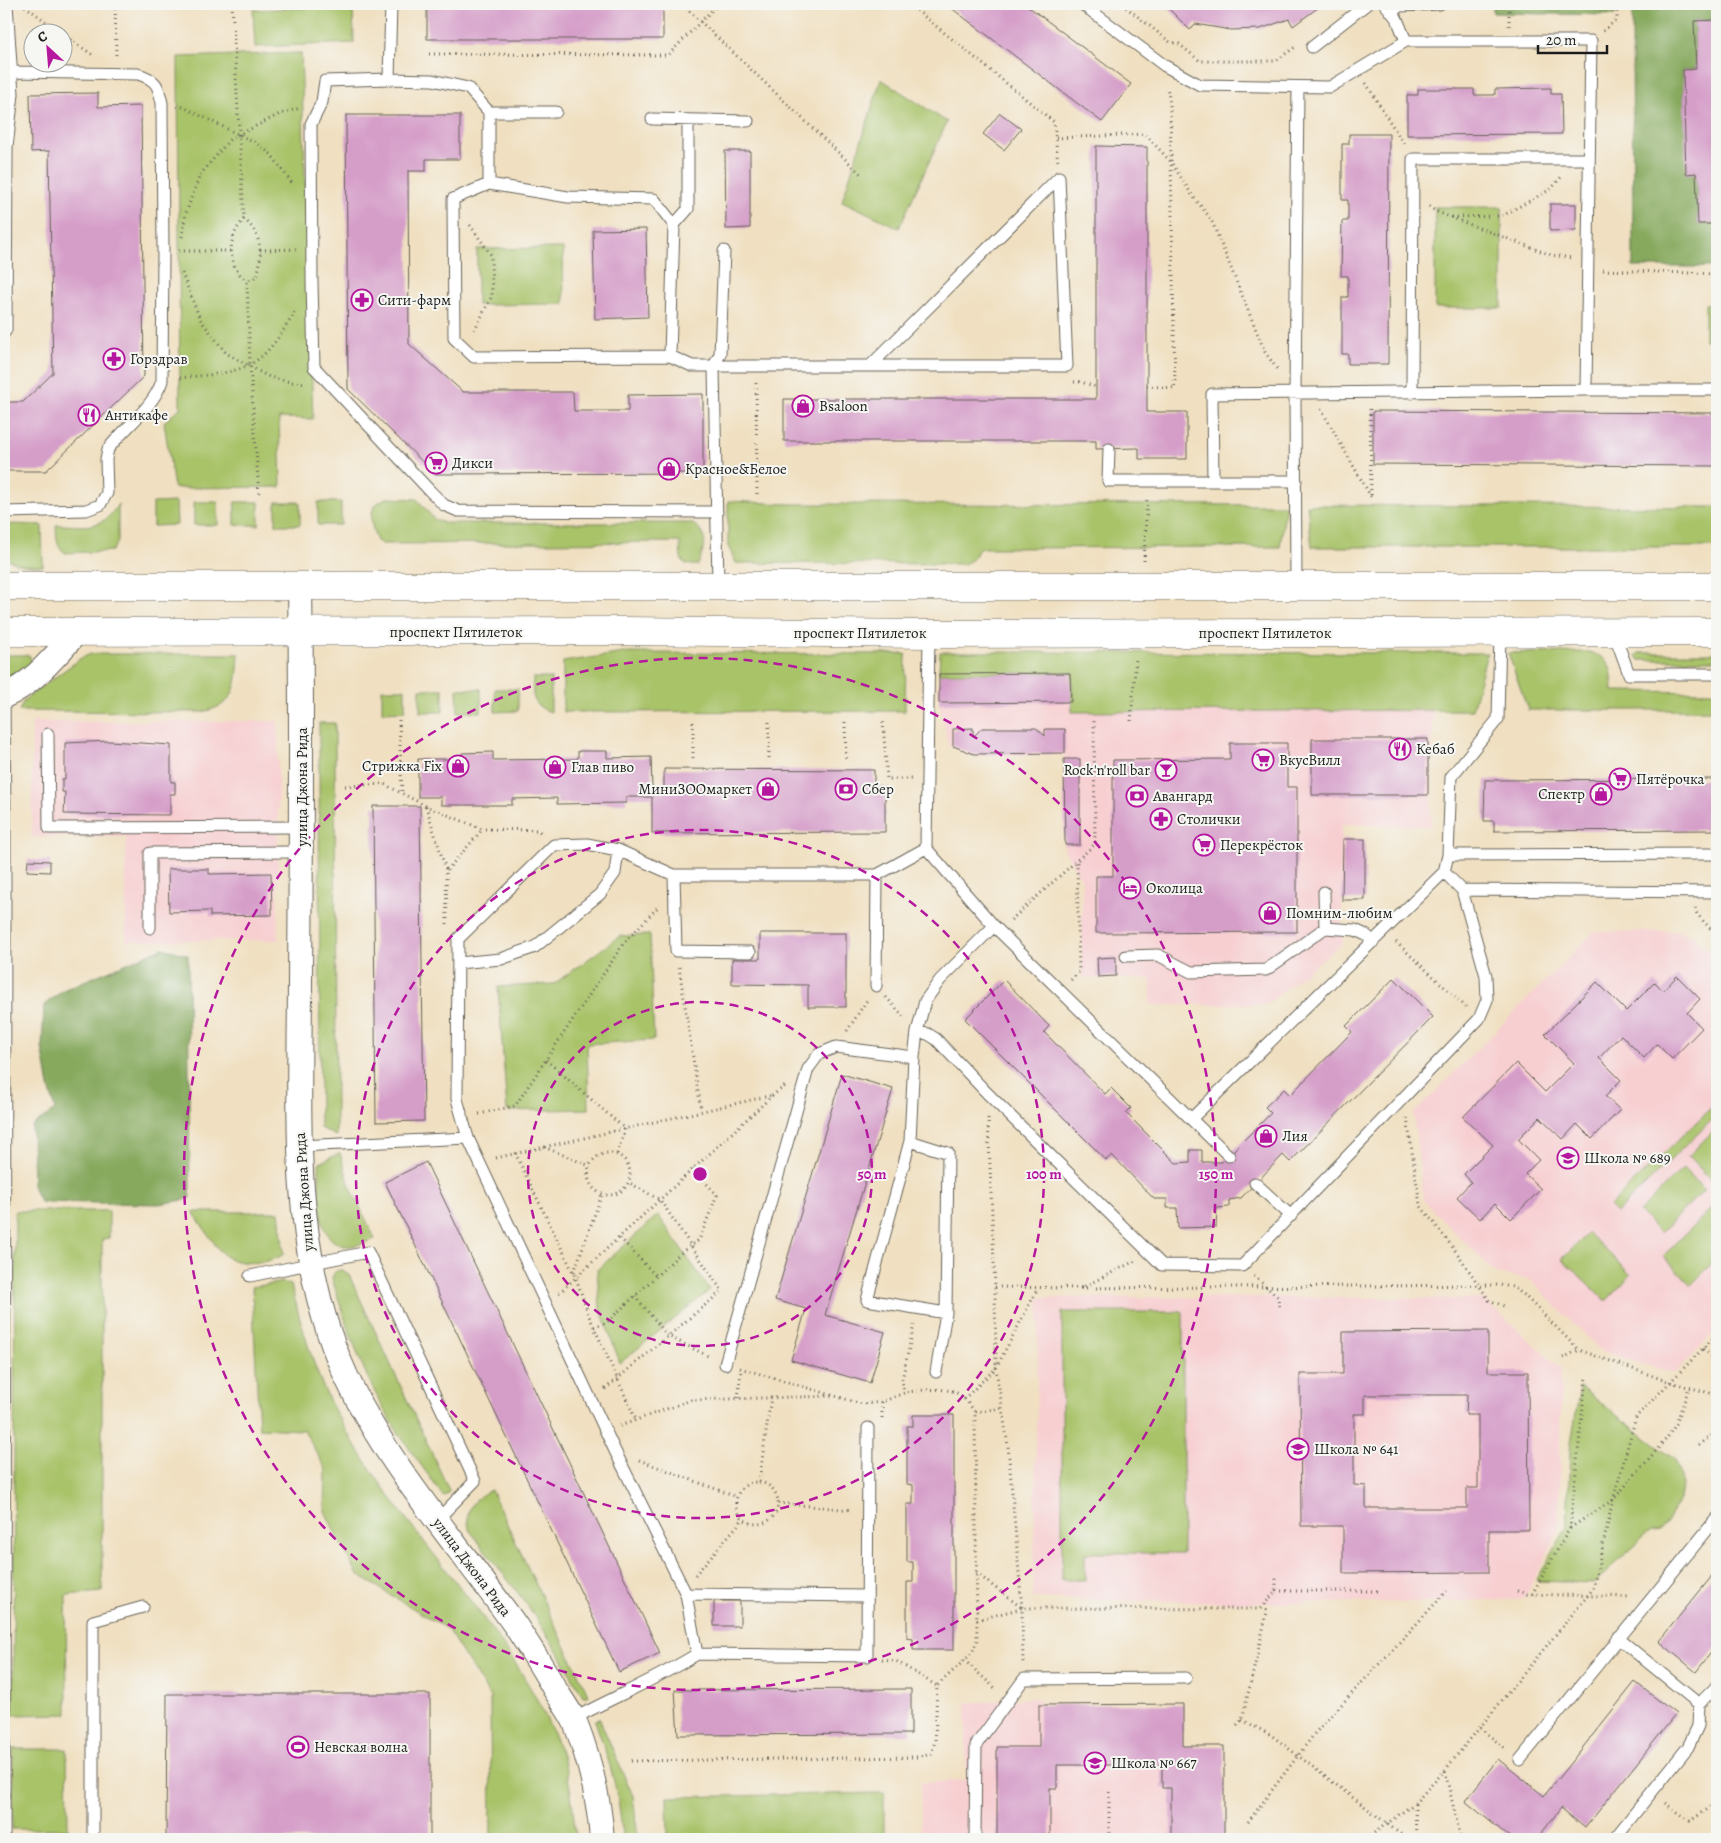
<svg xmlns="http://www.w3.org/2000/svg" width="1721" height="1843" font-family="Alegreya,serif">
<rect width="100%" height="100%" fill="#f6f6f2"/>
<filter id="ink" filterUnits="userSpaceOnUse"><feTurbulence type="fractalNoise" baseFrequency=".02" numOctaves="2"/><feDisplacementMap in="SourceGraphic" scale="10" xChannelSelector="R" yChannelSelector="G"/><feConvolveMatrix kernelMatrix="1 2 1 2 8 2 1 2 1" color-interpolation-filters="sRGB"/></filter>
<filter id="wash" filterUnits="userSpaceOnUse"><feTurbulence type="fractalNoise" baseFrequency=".0096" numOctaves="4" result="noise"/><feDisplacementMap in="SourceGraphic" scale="20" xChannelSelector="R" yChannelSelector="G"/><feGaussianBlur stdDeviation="1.12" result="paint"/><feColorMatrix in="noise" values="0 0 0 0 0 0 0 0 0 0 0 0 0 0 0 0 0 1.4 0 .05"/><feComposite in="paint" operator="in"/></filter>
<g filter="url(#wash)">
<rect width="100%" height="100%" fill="#f0e0c1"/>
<path fill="#f7cfd1" d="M1070,673L1071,702L1433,696L1431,826L1342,824V943L1267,1004L1150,1005L1151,979L1082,978V881L1064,849V755H972L949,746L939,703V674Z
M278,721V940L126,941V837H32V722Z
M1678,931L1693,936L1717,960V1330L1675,1373L1602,1352L1529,1279L1496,1274L1424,1201L1413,1114L1594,932Z
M1278,1297L1483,1299L1561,1368L1559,1530L1524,1599L1437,1602L1252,1603L1033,1598L1039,1298Z
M1038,1698L1039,1705L1183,1704V1746H1224V1839H921V1783L966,1780V1703Z"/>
<path fill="#a9c369" stroke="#627042" d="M353,6L354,43L255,47L253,10Z
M301,53L313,419L279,418L281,487L174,488L164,422L180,408L178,57Z
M881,79L947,122L899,228L842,201Z
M1435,207H1502V308H1435Z
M563,248L564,304L477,305V249Z
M1705,304H1717V341L1705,340Z
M387,498L417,499L434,519L445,523H691C712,534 704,548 698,565C678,566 681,558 680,542L382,544L377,541C370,524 366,505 387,498Z
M728,501L790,504L1286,505L1280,547L979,548C975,557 973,561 963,564L736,563L728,546Z
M176,502L177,525L153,526V503Z
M194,502H218V525H194Z
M235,502H259V525H235Z
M276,502H300V525H276Z
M318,502H341V525H318Z
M118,504V542L112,551L65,553C55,545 57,536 56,525C85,525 102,532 118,504Z
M1307,505L1717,507V547H1312Z
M6,524L42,525L43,566C28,566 15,566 4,556V526Z
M940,652L1487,653L1472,710L1072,712V673H939Z
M1589,652C1614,659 1611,670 1613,691L1717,692V710H1528L1508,653Z
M624,653L906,654L905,711L563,712V662Z
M1639,653H1717V660H1639L1636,656Z
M91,654H239C237,685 237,706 201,712L19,711L24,700L81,658Z
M4,655H29L31,659V664L12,678L4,682Z
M533,678H551V712C532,706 532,697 533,678Z
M382,689H405V711L382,712Z
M420,689H443V712H420Z
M457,689H481V712H458Z
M495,689H518V711L495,712Z
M319,723H335L336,1136L320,1128Z
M650,935L654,1040L587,1044L589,1109L507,1111L498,987L554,984L620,936Z
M1714,1105L1717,1108V1115L1616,1213L1609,1206Z
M1717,1127V1186L1688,1156Z
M340,1153L350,1186L375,1239C366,1242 355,1247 345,1246C313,1241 320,1187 319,1163Z
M1683,1168L1704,1190L1660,1233L1639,1212Z
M1717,1203V1259L1691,1285L1663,1256Z
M15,1211H109V1238L102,1239V1592L66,1595L67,1714L13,1715Z
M193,1212H279L284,1254C271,1264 239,1266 225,1256C218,1251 199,1220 193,1212Z
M658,1215L710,1290L620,1363L600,1308L597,1270Z
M1588,1233L1631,1275L1606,1301L1562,1259Z
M343,1270L349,1275L448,1488L449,1492L445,1496L442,1495C426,1471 407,1447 392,1423C364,1378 347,1328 332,1278C334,1272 336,1270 343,1270Z
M283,1282L291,1285C300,1320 310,1356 324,1389C337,1418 355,1445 372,1471C433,1563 521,1645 560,1750C571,1778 573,1810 576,1839H491L490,1696L447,1629L358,1575L338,1539L325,1511L326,1470L304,1430L259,1428L252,1287Z
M1062,1312H1183V1553H1085V1580H1062Z
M1580,1387L1675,1460C1690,1492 1678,1503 1660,1530L1651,1531L1644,1536L1595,1583L1536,1581L1567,1527L1570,1450Z
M491,1490L589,1696H583L560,1655L528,1606L470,1531C463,1511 473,1498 491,1490Z
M599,1718L633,1796L638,1839H622C621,1798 609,1759 595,1721Z
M13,1749H67L68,1829H12Z
M884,1793V1839H668L667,1797Z"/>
<path fill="#86a95d" stroke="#51623c" d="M1493,4H1615V15L1493,13Z
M1632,4H1717V20L1694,21L1696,69L1683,70L1687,174L1696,173L1698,224H1717V267H1633Z
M163,948L188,955L190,1199L159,1204L40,1202L33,1186L32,1126L55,1110L49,1086L42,1047L44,1005L65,989Z"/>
<g id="blocks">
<path fill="#d59ec9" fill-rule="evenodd" d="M427,4H663V39H427Z
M946,4H1025L1131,84L1102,122Z
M1164,4H1323L1293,26L1289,19L1260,29L1231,30L1195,24L1190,30Z
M1717,20V224H1698L1696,173L1686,174L1683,70L1696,69L1694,21Z
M1551,88V94H1561L1562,134L1407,135V95H1418V89H1474V95H1495V89Z
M98,93V107L141,106L144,376L46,471H4V402H23L53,373L49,151L31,152L30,94Z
M1000,113L1021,129L1004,150L983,134Z
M346,115H460V159H426V171H408L409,344L463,392H573L574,411H628V395L703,394V473L435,474L348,389Z
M1349,134H1389L1388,364H1348V354H1342V297H1348V276H1341L1342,221H1348V200H1342V144H1349Z
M1096,146L1147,147V412H1187V459H1139V448L1096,449V441H784V399H1096Z
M725,151H750V228L726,229Z
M1550,204H1576V230L1550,231Z
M646,229L648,317L595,319L593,230Z
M1373,411L1717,413V466L1373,464Z
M1070,673L1071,702L939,703V674Z
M973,728V737L982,728H1036L1045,736V729H1065V753L974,754L953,746V729Z
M1312,739H1428V795H1312Z
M110,741L171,745V782H175V794H170V815L64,814L65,792H62V779H65V743Z
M1230,743H1287V787H1297V932L1096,933V876H1113V760L1230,759Z
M578,751H607V758L651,757L652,788H664V769L874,770V786L885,787V832L652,833V797H626V803L557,804V798L512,799V805H441V797H418V759H462V753L493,752V760L578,759Z
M1064,759H1080V845H1065Z
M1717,779V830L1494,831V821H1484L1485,780Z
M373,806H420L424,1121L376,1122Z
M1343,839H1365V900H1342Z
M28,860L50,861V872L27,871Z
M168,869H209V874L271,873L272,915L210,916V911L169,912Z
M760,933H846V1007H808V985L732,984V959H760Z
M1116,957V976L1098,977L1097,958Z
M1677,976L1700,999L1687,1013L1702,1028L1672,1059L1657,1044L1644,1058L1621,1035L1599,1058L1621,1080L1605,1096L1620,1110L1592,1139L1577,1124L1563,1139L1540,1117L1518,1139L1539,1160L1525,1174L1541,1189L1511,1219L1495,1203L1480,1219L1457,1197L1471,1182L1464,1174L1493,1145L1463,1117L1516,1063L1545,1092L1574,1063L1545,1034L1597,982L1626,1011L1655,982L1663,991Z
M1394,978L1433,1017L1290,1162L1283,1155L1241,1198L1229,1200V1207L1217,1208L1216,1227L1178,1228L1177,1208H1167V1199H1154L1112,1155L1106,1160L965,1019L1004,980L1049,1026L1044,1032L1105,1094L1111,1088L1131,1108L1126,1113L1176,1163L1190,1162V1150H1202V1162H1222L1271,1113L1265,1107L1284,1089L1290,1095L1352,1032L1346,1026Z
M842,1074L893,1089L825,1315L885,1332L870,1383L791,1360L806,1309L775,1300Z
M426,1162L660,1653L619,1672L385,1182Z
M1488,1331V1372H1528L1529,1530H1489V1572L1343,1573V1526H1301L1300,1374H1343V1332ZM1365,1395H1467L1466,1415H1478V1488H1467V1508H1366V1486L1354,1485V1414H1365Z
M913,1415H954V1650H913V1639L907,1638V1582H913V1562H907V1504H913V1485L907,1484V1426H913Z
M1717,1570V1645L1696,1672L1659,1641Z
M714,1601H740V1626H714Z
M1635,1682L1676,1714L1585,1828L1561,1808L1537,1839H1512L1465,1801L1498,1759L1544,1796Z
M911,1689V1734L678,1735L675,1690Z
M167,1694H430V1839H166Z
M1183,1704V1746H1224V1839H1171V1788H1162V1765H1057V1788H1050V1839H997V1747H1039V1705Z"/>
</g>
</g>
<g filter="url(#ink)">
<use href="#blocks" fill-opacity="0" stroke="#666156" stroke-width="1"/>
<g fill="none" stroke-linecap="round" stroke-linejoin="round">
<g stroke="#666156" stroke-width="13">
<path id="service" d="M391,4L389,79L325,81L322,102L311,124L312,281L314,367L430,491L444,505L458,511L717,512
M1082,4L1165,66L1200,85L1330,87L1406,41H1591L1586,390H1717
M1385,4L1397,19L1406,41
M1391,12L1400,6L1440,4
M1312,47L1367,4
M389,79L432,80L468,88L489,112V184L453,199L454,338L474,357L670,356L692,366H714L720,354L724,251
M489,112H556
M652,119L748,121
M4,147H7L13,94L7,4
M489,184L568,197L654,199L674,225L670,356
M674,225L688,209V120
M4,333L6,330L7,147
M871,365L1059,177
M1412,393L1413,159H1589
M1109,449L1108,481H1296
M1213,481L1212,394L1586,390
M4,512L86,510L100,505L107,493L106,459L108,449C125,427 153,408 162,381L163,251L162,103C158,85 157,80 138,74L13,72
M718,585L714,366H1067L1059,177
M1296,586L1295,394L1298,87
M1614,633L1629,674H1717
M929,634L926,848L994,926L1191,1119L1444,872L1448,855L1451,777L1498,719L1500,633
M4,696L5,831L4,1839
M48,734L49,828L302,827
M1448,855L1717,854
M1444,872L1462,890L1717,892
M674,875L676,951L750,952
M1324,892L1325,928
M150,928V853L301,852
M1126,956L1158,955L1191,972L1266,970L1325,928L1355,930L1366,935L1373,942
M458,963L501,959L535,947L600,894L615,873L618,850
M876,986L877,875
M917,1032L928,1034L936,1039L987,1093L1162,1265L1242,1266L1479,1019L1487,1000L1486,976L1462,890
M1191,1119L1229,1156
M468,1138L457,1099L458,939L554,845L587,844L618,850L674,875H877L926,848
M910,1141L948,1153L946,1313L867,1300L910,1141L914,1057L917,1032L925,1001L940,980L994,926
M299,1146L468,1138L615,1451L686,1594L697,1654C657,1679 614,1697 573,1719
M1255,1183L1291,1216
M250,1276L368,1252L475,1481L436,1521
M725,1364L808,1069L819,1054L836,1047L914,1057
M936,1372L946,1313
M686,1594L867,1596
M697,1654L867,1656L868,1428
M1699,1704L1717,1686
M1520,1760L1717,1518
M93,1839V1621L143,1607
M975,1839L976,1745L1024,1679L1186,1678
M1614,1839L1688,1747L1698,1726L1699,1704L1618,1638"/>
</g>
<g stroke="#666156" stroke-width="26">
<path id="minor" d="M300,585C302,717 301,849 300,981C300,1098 291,1219 329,1333C366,1444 449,1531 515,1625C529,1646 542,1666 554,1688C561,1699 569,1710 575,1722C590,1760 599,1799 602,1839
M4,696C33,684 55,656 77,632"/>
</g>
<g stroke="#666156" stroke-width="29">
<path id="tertiary" d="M4,586H1717
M4,632L623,631L929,634L1717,632"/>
</g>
<path stroke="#666156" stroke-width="3" stroke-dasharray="1 4" stroke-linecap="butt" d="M115,4L116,57
M232,4L244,219C262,234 263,255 257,276L247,281L250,365L259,494
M682,4L862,175
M909,4L1054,122L1058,162
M1122,4L1170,42L1179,44L1200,61H1276L1295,47
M25,6L60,32
M1509,26V4
M1603,31L1617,19V4
M62,34L93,55
M429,54L668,55L718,4
M1366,83L1405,146
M177,106L183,107L254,142L271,154L293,185
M1056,138L1145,134L1171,162L1192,195L1211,219L1265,352L1277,369
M1429,206L1435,211L1450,217L1551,255L1572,258
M1452,217L1502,216L1551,189L1563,175
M244,219C241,223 237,228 235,233C227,250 232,270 247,281
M470,225L491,255L492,296L473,333
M182,237L186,213L200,175L230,139L280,114L300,108
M260,250L296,249
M179,251H231
M1603,270L1717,274
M182,273L200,319L226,353L269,377L290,382L306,383
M180,378C202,375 228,375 249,365C268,356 284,330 295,312
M1074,382H1081L1096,387
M756,383L757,495
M1147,386L1175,388L1170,103L1167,87
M1321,409L1371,497
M1370,409L1371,495
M1144,561L1147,497
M399,720L402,794
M1131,721L1136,657
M693,722V762
M769,722V761
M845,722L846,762
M883,722L887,779H911
M345,786L384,784L426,806L482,829L538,830L542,834
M426,806L446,870L447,924
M447,870L482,830
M1695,908L1697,914L1717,936
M1011,920L1095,844L1094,721
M1396,942L1466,1007
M679,967L701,1110
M1071,980L1079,972L1077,860
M886,997L904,1017
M847,1031L867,1000
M546,1060L625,1129L617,1154
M479,1114L515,1106L624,943L657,908
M988,1118L995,1287L996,1368L1008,1446L1022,1608L1023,1663
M1407,1118L1420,1205L1457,1253L1489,1300L1504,1306
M544,1147L590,1166
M515,1153L576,1278L589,1316L636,1420
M588 1174a21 21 0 1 1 42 0a21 21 0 1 1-42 0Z
M496,1158L773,1095
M620,1238L656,1276
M574,1272L602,1194
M1254,1276L1278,1297L1279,1308
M995,1287L1081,1288L1135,1261
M1081,1288L1500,1285L1513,1287L1524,1295L1579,1350
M559,1293L773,1095L785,1086
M635,1296L668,1336L710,1357
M594,1327L606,1323L683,1251L699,1240L717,1195L693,1169
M1703,1349L1717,1360
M1563,1358L1579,1350L1670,1382L1717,1395
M740,1368L862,1404L882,1402L904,1393L902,1380L914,1325
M605,1389L722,1291L660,1200L628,1182
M738,1398L741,1371
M964,1399L996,1368L1038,1288
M975,1412L1002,1408
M882,1418V1402
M620,1426L691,1400L834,1396
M1698,1445L1717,1432
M639,1460L737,1497
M759,1482L771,1397
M736 1503a21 21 0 1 1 42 0a21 21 0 1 1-42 0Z
M778,1503L852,1510
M1570,1528L1613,1500L1667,1438L1676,1424L1689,1388
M976,1573L1022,1608
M695,1575L743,1519
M1276,1591H1377
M1517,1591L1527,1594L1631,1597
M1532,1594L1570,1528L1586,1377
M977,1620L1022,1608L1260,1609L1276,1591V1576
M882,1659L896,1661L937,1686
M964,1660L997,1690
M1242,1720L1271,1735L1407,1839
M1237,1725L1242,1720L1267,1612L1265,1604
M1480,1728L1507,1750
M631,1761L919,1757L931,1754L935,1742L937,1686L972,1653L977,1641L975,1412C969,1404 962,1394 952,1391C939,1388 917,1390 904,1393
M1445,1771L1461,1839
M1109,1792V1839
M1665,1803L1690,1821L1717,1803
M1415,1804L1416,1839
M1248,1822L1315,1733L1447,1591
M1366,1839L1415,1803L1445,1770L1593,1589L1613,1500L1636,1417L1717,1334"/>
<use href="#service" stroke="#fff" stroke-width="11"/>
<use href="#minor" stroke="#fff" stroke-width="24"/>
<use href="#tertiary" stroke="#fff" stroke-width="28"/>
</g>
</g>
<g fill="none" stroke="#b5179e" stroke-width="2.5" stroke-dasharray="9 6">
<circle cx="700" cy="1174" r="172"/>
<circle cx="700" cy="1174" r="344"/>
<circle cx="700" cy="1174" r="516"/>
</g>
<defs>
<g id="pharmacy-ring" transform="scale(1.125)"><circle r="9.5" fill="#f6f6f2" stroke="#b5179e" stroke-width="1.5"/><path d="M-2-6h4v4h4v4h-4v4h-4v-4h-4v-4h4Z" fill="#b5179e"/></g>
<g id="shop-ring" transform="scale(1.125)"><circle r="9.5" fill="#f6f6f2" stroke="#b5179e" stroke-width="1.5"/><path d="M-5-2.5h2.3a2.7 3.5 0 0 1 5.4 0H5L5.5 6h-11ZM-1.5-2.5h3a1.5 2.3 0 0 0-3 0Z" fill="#b5179e"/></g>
<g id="restaurant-ring" transform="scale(1.125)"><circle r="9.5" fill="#f6f6f2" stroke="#b5179e" stroke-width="1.5"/><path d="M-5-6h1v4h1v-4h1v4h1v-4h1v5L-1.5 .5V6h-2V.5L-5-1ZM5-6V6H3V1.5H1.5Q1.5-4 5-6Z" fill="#b5179e"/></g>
<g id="supermarket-ring" transform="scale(1.125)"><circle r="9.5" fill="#f6f6f2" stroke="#b5179e" stroke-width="1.5"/><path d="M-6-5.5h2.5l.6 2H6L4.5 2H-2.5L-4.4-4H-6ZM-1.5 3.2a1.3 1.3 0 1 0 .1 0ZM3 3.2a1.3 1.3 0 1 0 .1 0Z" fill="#b5179e"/></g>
<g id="bar-ring" transform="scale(1.125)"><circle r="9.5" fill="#f6f6f2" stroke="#b5179e" stroke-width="1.5"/><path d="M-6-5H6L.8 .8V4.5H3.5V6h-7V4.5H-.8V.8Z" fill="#b5179e"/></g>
<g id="bank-ring" transform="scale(1.125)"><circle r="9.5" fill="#f6f6f2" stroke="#b5179e" stroke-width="1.5"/><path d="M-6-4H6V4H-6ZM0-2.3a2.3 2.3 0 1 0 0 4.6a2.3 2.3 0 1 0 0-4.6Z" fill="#b5179e"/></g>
<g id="hotel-ring" transform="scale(1.125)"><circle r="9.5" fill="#f6f6f2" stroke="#b5179e" stroke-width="1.5"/><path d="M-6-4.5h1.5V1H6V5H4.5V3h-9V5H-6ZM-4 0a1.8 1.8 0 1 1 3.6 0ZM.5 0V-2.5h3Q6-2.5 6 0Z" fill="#b5179e"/></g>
<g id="school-ring" transform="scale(1.125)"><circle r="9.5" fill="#f6f6f2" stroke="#b5179e" stroke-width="1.5"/><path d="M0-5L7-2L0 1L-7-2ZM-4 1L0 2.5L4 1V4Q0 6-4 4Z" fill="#b5179e"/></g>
<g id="stadium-ring" transform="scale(1.125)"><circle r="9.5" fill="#f6f6f2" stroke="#b5179e" stroke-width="1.5"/><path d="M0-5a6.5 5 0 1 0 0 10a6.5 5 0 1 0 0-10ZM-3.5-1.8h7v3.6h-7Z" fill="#b5179e"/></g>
</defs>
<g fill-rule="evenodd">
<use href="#pharmacy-ring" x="362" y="300"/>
<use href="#pharmacy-ring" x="114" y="359"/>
<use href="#shop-ring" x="803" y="406"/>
<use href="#restaurant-ring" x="89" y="415"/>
<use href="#supermarket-ring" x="436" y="463"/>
<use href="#shop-ring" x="669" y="469"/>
<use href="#restaurant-ring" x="1400" y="749"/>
<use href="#supermarket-ring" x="1263" y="760"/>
<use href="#shop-ring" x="458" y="766"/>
<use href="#shop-ring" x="555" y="767"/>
<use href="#bar-ring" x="1166" y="770"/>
<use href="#supermarket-ring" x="1620" y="779"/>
<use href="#shop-ring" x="768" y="789"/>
<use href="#bank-ring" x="846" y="789"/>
<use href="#shop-ring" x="1601" y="794"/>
<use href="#bank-ring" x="1137" y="796"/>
<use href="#pharmacy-ring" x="1161" y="819"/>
<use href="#supermarket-ring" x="1204" y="845"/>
<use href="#hotel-ring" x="1130" y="888"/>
<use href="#shop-ring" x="1270" y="913"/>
<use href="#shop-ring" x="1266" y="1136"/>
<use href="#school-ring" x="1568" y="1158"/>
<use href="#school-ring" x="1298" y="1449"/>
<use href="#stadium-ring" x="298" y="1747"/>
<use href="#school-ring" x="1095" y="1763"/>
</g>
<g text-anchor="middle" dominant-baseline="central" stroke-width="4" stroke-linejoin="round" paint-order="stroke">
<g font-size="15" fill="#1c1c1c" stroke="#f6f6f2" text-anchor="start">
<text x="378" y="300">Сити-фарм</text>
<text x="130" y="359">Горздрав</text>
<text x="819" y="406">Bsaloon</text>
<text x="105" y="415">Антикафе</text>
<text x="452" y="463">Дикси</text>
<text x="685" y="469">Красное&amp;Белое</text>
<text x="1416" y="749">Кебаб</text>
<text x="1279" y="760">ВкусВилл</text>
<text x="442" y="766" text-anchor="end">Стрижка Fix</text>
<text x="571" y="767">Глав пиво</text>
<text x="1150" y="770" text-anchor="end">Rock'n'roll bar</text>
<text x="1636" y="779">Пятёрочка</text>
<text x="752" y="789" text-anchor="end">МиниЗООмаркет</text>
<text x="862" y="789">Сбер</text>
<text x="1585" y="794" text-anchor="end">Спектр</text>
<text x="1153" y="796">Авангард</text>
<text x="1177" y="819">Столички</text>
<text x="1220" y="845">Перекрёсток</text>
<text x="1146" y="888">Околица</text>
<text x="1286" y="913">Помним-любим</text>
<text x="1282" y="1136">Лия</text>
<text x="1584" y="1158">Школа № 689</text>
<text x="1314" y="1449">Школа № 641</text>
<text x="314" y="1747">Невская волна</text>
<text x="1111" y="1763">Школа № 667</text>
</g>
<g font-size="15" fill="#1c1c1c" stroke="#f6f6f2">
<text x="456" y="632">проспект Пятилеток</text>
<text x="860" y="633">проспект Пятилеток</text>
<text x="1265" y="633">проспект Пятилеток</text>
<text transform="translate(302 787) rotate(-90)">улица Джона Рида</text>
<text transform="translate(304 1192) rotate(-94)">улица Джона Рида</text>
<text transform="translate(472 1567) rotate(53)">улица Джона Рида</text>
</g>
</g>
<circle cx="700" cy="1174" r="8" fill="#b5179e" stroke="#f6f6f2" stroke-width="2.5"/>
<g font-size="15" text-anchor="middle" font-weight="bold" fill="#b5179e" stroke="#f6f6f2" stroke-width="4" stroke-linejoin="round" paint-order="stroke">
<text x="872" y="1179">50 m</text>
<text x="1044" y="1179">100 m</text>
<text x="1216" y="1179">150 m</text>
</g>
<rect width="1721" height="1843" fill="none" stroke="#f6f6f2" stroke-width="20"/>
<g transform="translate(48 48) rotate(334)"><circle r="24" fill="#f6f6f2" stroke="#9f9f9c"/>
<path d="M0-4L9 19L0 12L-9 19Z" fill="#b5179e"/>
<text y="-8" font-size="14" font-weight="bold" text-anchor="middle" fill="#1c1c1c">С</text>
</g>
<path d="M1538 45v8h69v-8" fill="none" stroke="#1c1c1c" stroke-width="2.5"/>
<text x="1546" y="45" font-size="15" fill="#1c1c1c" stroke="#f6f6f2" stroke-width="4" paint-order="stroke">20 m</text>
</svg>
